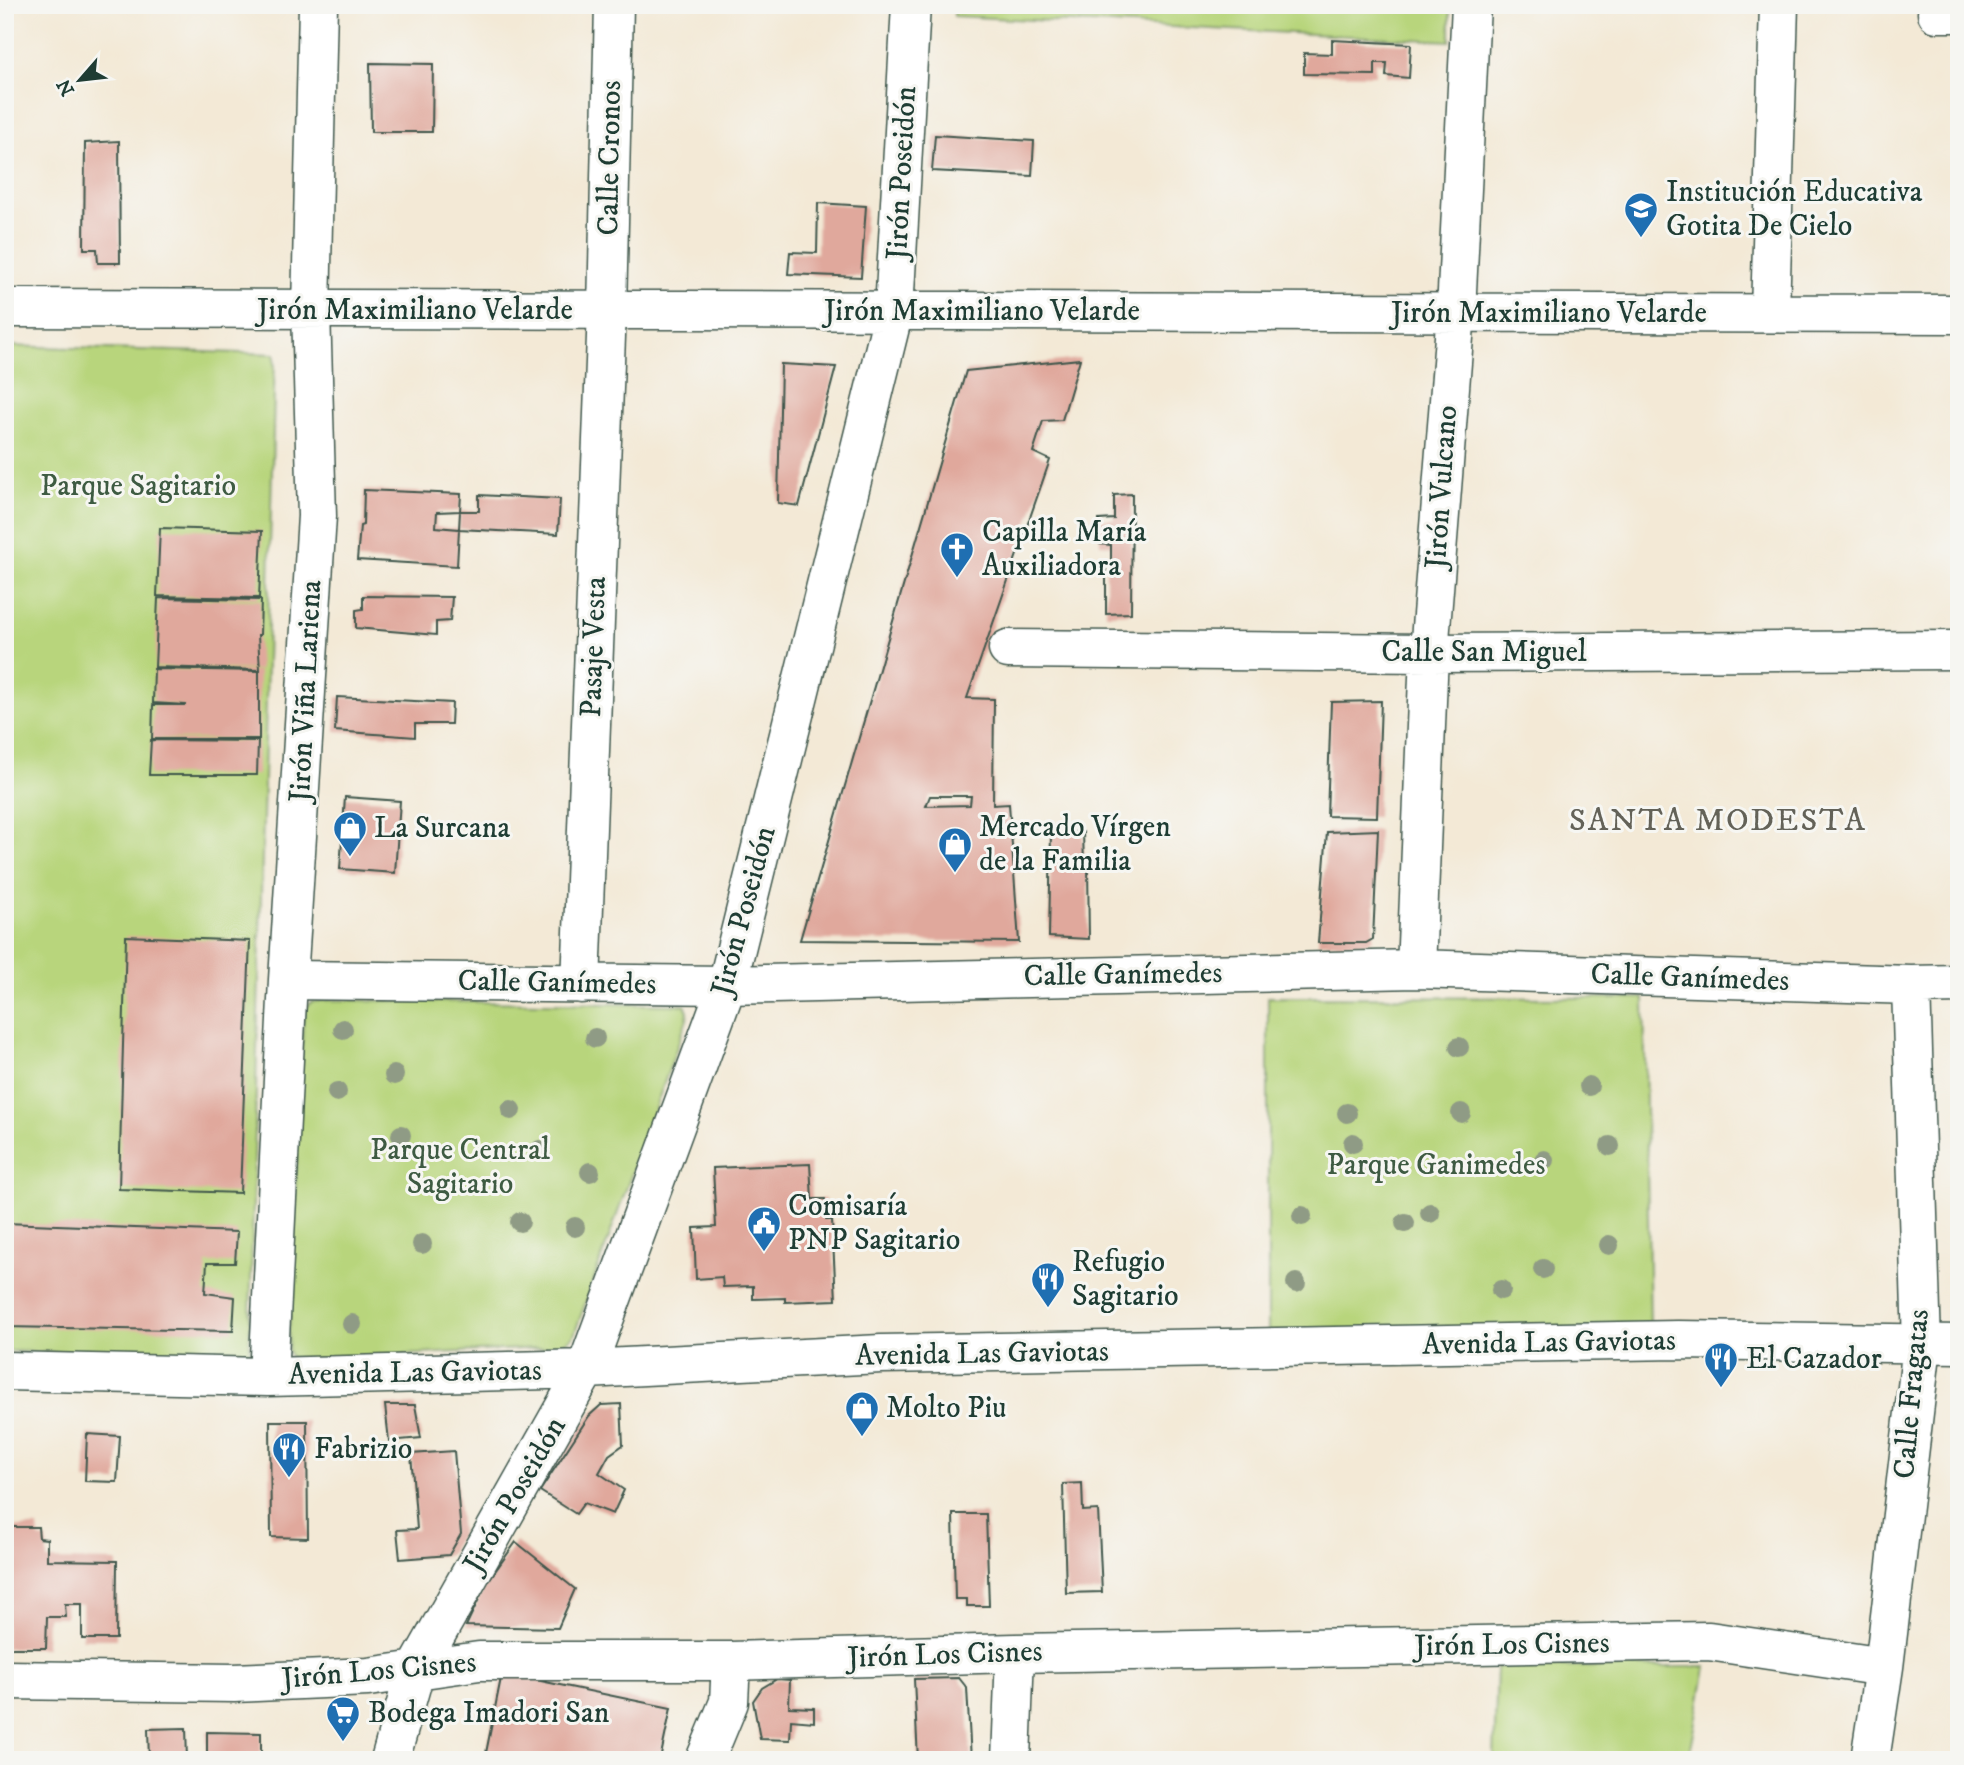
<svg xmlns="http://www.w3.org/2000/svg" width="1964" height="1765" font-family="'IM FELL DW Pica',serif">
<rect width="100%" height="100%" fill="#f6f6f2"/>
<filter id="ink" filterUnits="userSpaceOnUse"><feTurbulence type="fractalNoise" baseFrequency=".0143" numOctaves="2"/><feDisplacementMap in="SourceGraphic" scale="14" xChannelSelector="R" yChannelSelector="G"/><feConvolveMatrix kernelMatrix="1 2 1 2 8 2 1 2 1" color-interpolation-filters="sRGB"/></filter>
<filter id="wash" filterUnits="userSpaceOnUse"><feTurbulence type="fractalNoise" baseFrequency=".00686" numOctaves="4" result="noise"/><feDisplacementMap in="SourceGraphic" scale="28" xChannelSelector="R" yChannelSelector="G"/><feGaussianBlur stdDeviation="1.57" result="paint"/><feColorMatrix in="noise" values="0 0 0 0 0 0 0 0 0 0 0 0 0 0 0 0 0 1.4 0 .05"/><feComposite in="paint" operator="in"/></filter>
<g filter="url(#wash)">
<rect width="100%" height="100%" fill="#f3e9d6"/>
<path fill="#b8d57b" stroke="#6c8958" stroke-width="2" d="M954,5H1450V41L954,16Z
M5,346L275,354L249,1359L5,1351Z
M1268,997L1644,998L1650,1328L1268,1337Z
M330,1000L685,1005L688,1011L687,1019L574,1335C564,1345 555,1348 541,1348L300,1360L291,1358L288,1351L303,1022L306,1008L311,1002Z
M1497,1667H1706L1689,1760H1494Z"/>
<g id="blocks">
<path fill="#e0a89c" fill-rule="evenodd" d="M1332,40L1411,44L1409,78L1386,76L1387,63H1375V75L1304,74V53L1332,54Z
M370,63L433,64L432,132H371Z
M935,135L1034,141L1032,176L932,171Z
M119,141L120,263H98L97,249H84L85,143Z
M818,203L866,206L861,277L788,274L790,252L817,253Z
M1080,359L1062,420L1043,421L1033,452L1050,460L967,698L994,699L993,805L1009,804L1019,942L800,940L966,371ZM930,796H971L970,805L926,806Z
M781,364L836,367L799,506L778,503Z
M364,490L461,494L460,511L437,512L436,527L459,529L457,566L357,560L360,526L363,525Z
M1132,494L1131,613L1106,614V564H1111V545L1100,544L1099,520L1114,519V495Z
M479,495L560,499L558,534L459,529L460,511H479Z
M160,528L262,531L259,598L157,596Z
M363,596L452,597L450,621L436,622V635L356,628V610L363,609Z
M158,598L261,600L260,635H258L260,670L155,667Z
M154,669L259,671V739H152L153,705H186L153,703Z
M337,697L452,703L451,724H415V737L335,731Z
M1381,701L1377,817L1327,816L1331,702Z
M151,740L258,741L257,775H149Z
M345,797L400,801L395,873L340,869Z
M1378,830L1373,939L1366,943H1318L1327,832Z
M1083,832L1084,865L1088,866L1089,939L1049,937L1051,833Z
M126,936L250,941L240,1193L119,1189Z
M810,1164L812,1199H825L826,1220H832L836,1300L785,1302V1298L753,1299V1286L723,1287L722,1277L696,1279L694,1228L716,1227L713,1168Z
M5,1223L237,1232L235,1263H207L205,1293L235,1297L233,1331L5,1327Z
M621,1404L623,1445L609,1455L599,1473L624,1490L613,1514L584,1503L576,1514L540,1491L589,1416L601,1405Z
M385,1405H415L421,1438L389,1441Z
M270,1421H307L308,1538L271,1537Z
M87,1434L120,1436L117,1482L85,1481Z
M454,1451L461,1534L449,1555L400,1559L397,1530L417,1529L411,1454Z
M1082,1483L1083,1511L1098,1510L1102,1592L1066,1593L1063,1484Z
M953,1514H986L989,1606H967V1599H955Z
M7,1527H38L39,1538L47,1539V1560L117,1561L116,1639H82V1604H65L66,1617H47L46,1648H6L5,1541H7Z
M516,1542L575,1589L558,1628L466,1626L486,1584Z
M502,1673L671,1708L660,1760H521L486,1753Z
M959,1678L967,1688L971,1760H918L914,1679Z
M777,1679L790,1680L789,1707L814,1708V1722L791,1720L790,1740L760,1739L753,1701L762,1688Z
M186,1728L187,1760H149L148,1729Z
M207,1732L261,1733V1760H207Z"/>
</g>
</g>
<g filter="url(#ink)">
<use href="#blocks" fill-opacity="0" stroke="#3f574c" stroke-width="2"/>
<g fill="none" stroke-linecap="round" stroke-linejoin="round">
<g stroke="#3f574c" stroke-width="41">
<path id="minor" d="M1937,13H1959
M5,308L1959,314
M1770,313L1779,5
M1008,649L1429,653L1959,650
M1416,969L1429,653L1456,312L1471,5
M288,980L727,985L1416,969L1911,985L1959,984
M581,984L607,310L614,5
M5,1371L268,1377L586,1369L881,1354L1678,1340L1959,1344
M268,1377L288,980L317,516L311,310L318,5
M5,1680L234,1683L368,1677L479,1661H731L1015,1653L1709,1641L1884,1667
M390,1760L415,1672L586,1369L727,985L894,311L911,5
M705,1760L729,1702L731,1661
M1011,1760L1015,1653
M1870,1760L1884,1667L1922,1345L1911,985"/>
</g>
<use href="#minor" stroke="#fff" stroke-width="38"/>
</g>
<g fill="#8f9b85">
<circle cx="343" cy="1029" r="10"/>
<circle cx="595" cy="1038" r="10"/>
<circle cx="1459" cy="1047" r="10"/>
<circle cx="394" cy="1075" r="10"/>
<circle cx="1589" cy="1086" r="10"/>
<circle cx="337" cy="1092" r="10"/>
<circle cx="511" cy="1110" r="10"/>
<circle cx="1347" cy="1113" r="10"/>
<circle cx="1461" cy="1113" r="10"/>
<circle cx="401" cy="1135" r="10"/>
<circle cx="1353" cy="1143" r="10"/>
<circle cx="1610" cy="1146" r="10"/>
<circle cx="540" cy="1150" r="10"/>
<circle cx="1544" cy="1160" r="10"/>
<circle cx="590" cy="1172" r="10"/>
<circle cx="1430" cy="1213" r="10"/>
<circle cx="1302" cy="1216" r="10"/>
<circle cx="520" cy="1222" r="10"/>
<circle cx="1405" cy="1223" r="10"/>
<circle cx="575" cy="1227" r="10"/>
<circle cx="422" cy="1244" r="10"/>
<circle cx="1609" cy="1245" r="10"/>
<circle cx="1543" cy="1269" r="10"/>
<circle cx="1296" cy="1283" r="10"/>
<circle cx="1501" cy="1290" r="10"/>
<circle cx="352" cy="1324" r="10"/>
</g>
</g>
<defs>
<g id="school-pin" transform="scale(1.75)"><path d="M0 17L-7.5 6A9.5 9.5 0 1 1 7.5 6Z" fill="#1f6fb2" stroke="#f6f6f2"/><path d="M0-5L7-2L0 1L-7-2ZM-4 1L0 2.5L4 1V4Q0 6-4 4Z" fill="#fff"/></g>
<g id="church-pin" transform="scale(1.75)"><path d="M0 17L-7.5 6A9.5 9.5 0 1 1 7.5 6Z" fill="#1f6fb2" stroke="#f6f6f2"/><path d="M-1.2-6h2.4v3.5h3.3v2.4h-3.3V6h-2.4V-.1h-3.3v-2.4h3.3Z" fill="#fff"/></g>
<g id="shop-pin" transform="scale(1.75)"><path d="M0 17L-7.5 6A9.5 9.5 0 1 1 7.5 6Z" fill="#1f6fb2" stroke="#f6f6f2"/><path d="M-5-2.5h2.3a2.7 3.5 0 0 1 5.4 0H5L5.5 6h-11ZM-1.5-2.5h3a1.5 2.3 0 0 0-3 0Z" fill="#fff"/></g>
<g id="civic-pin" transform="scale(1.75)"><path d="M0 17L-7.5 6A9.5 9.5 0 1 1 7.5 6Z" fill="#1f6fb2" stroke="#f6f6f2"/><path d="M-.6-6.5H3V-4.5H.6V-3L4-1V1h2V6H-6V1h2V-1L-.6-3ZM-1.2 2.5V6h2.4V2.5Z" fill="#fff"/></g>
<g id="restaurant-pin" transform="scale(1.75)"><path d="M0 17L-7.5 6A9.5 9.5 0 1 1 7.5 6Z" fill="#1f6fb2" stroke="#f6f6f2"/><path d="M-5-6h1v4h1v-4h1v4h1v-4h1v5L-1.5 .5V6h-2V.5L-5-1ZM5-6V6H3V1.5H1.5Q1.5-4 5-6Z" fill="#fff"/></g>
<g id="supermarket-pin" transform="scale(1.75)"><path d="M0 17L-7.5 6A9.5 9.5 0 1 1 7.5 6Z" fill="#1f6fb2" stroke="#f6f6f2"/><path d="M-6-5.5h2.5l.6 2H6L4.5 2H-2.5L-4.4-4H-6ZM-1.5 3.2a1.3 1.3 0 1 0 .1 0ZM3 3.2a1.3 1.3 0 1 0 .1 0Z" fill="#fff"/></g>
</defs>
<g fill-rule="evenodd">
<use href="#school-pin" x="1641" y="209"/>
<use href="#church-pin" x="957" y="549"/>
<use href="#shop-pin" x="350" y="828"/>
<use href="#shop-pin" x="955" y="844"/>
<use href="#civic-pin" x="764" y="1223"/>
<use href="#restaurant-pin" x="1048" y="1279"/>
<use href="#restaurant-pin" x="1721" y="1359"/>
<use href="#shop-pin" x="862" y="1408"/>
<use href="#restaurant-pin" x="289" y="1449"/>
<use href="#supermarket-pin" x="343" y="1713"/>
</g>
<g text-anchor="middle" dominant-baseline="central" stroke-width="6" stroke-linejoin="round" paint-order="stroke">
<g font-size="30" fill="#1f3d34" stroke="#f6f6f2">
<text transform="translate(610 158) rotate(-89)">Calle Cronos</text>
<text transform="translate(902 173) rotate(-87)">Jirón Poseidón</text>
<text x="415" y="310">Jirón Maximiliano Velarde</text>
<text x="982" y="311">Jirón Maximiliano Velarde</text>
<text x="1549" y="313">Jirón Maximiliano Velarde</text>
<text transform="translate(1442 487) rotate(-86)">Jirón Vulcano</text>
<text transform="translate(594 647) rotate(-88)">Pasaje Vesta</text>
<text x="1484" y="652">Calle San Miguel</text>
<text transform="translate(306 691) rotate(-87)">Jirón Viña Lariena</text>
<text transform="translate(744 911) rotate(-75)">Jirón Poseidón</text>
<text transform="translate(1123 975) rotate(-1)">Calle Ganímedes</text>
<text transform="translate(1690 978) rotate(2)">Calle Ganímedes</text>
<text transform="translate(557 983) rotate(1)">Calle Ganímedes</text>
<text transform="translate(1549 1343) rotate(-1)">Avenida Las Gaviotas</text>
<text transform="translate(982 1354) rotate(-1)">Avenida Las Gaviotas</text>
<text transform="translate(415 1373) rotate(-1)">Avenida Las Gaviotas</text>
<text transform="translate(1912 1394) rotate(-85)">Calle Fragatas</text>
<text transform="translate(515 1495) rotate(-60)">Jirón Poseidón</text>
<text transform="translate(1512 1645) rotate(-1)">Jirón Los Cisnes</text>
<text transform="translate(945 1655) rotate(-2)">Jirón Los Cisnes</text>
<text transform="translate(379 1671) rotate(-5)">Jirón Los Cisnes</text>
</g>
<g font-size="30" fill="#1f3d34" stroke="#f6f6f2" text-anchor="start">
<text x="1666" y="192">Institución Educativa<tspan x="1666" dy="34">Gotita De Cielo</tspan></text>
<text x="982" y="532">Capilla María<tspan x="982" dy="34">Auxiliadora</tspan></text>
<text x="979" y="827">Mercado Vírgen<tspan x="979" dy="34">de la Familia</tspan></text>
<text x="374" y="828">La Surcana</text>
<text x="788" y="1206">Comisaría<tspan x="788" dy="34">PNP Sagitario</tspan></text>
<text x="1072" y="1262">Refugio<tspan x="1072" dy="34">Sagitario</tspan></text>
<text x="1746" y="1359">El Cazador</text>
<text x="886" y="1408">Molto Piu</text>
<text x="314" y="1449">Fabrizio</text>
<text x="368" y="1713">Bodega Imadori San</text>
</g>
<g font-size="30" fill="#3e5b42" stroke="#f6f6f2">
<text x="138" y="486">Parque Sagitario</text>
<text x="460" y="1150">Parque Central<tspan x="460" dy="34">Sagitario</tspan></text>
<text x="1436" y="1165">Parque Ganimedes</text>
</g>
<g font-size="32" letter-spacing="2" fill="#636258" stroke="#f6f6f2">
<text x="1718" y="821">SANTA MODESTA</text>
</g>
</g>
<rect width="1964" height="1765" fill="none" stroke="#f6f6f2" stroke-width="28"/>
<g transform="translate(80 80) rotate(242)" stroke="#f6f6f2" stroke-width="5" paint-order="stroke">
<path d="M0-5L12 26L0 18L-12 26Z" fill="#1f3d34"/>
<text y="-10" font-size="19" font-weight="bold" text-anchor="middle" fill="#1f3d34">N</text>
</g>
</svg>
